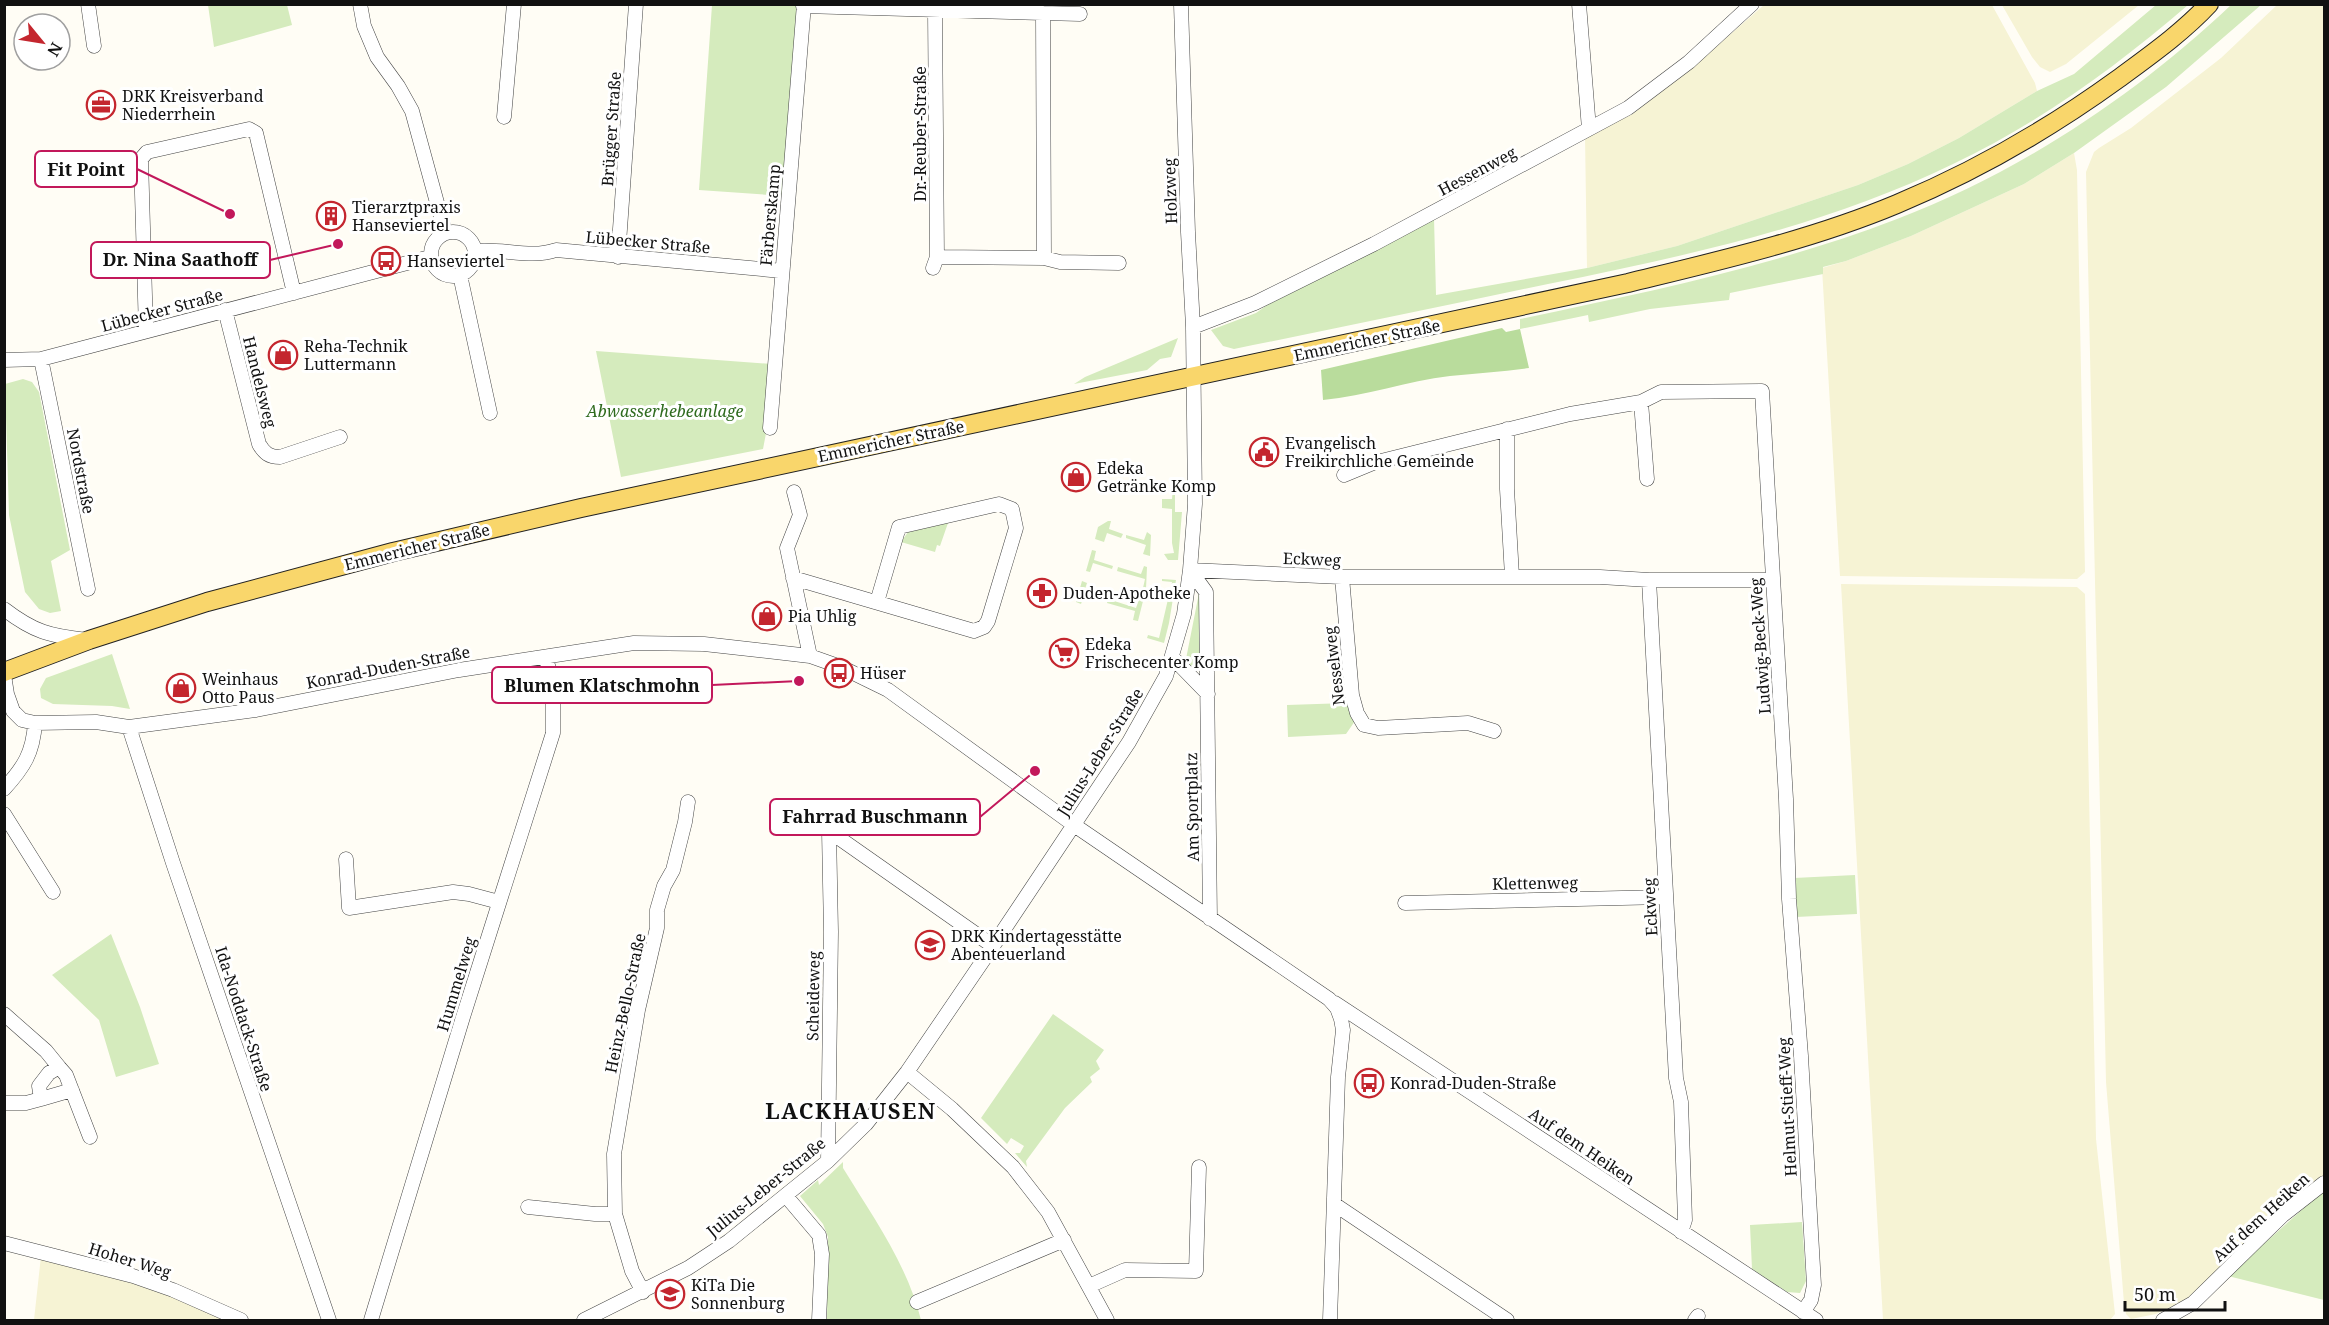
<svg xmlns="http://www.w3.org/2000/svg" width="2329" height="1325" font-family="'Noto Serif',serif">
<rect width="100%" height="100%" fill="#fffdf5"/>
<path fill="#f6f3d4" d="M1764,5H1992L2035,83L2037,91L1959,138L1908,164L1858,185L1677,246L1587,268L1585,136L1631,115L1693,67Z
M2002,5H2139L2066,64L2050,72L2040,67L2032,57Z
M2277,5H2324V1175L2188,1299L2156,1314L2131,1319L2126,1314L2124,1303L2106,1082L2086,172L2094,152L2099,148L2131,128L2221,58Z
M2074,153L2077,170L2085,572L2077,579L1840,576L1822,268L1846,261L1911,236L2024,184Z
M1841,584L2077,587L2085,594L2096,1139L2115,1314L2110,1320H1883Z
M41,1256L139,1283L232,1320H34Z"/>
<path fill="#d5ebbd" d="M208,5H287L292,25L214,47Z
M712,5H800L785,196L699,190Z
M2156,5H2188C2116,67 2039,123 1953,164C1826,226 1686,256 1548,284C1443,306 1339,328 1234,349L1223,346L1211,330L1256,313L1274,300L1434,218L1436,295L1587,268L1677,246L1858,185L1908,164L1959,138L2037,91L2074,74Z
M2231,5H2261L2166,87L2074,153L2024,184L1911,236L1846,261L1823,267V274L1730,293L1729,300L1650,309L1589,322L1588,315L1520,329V319C1647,292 1775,266 1897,219C2020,172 2136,95 2231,5Z
M1178,338L1171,357L1160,359L1147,370L1074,384L1085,377Z
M596,351L772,364L767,428L763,449L621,477Z
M23,379L32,382L39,392L70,550L51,561L61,611L50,613L39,609L25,592L9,515L5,384Z
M1180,487L1181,493H1175V512H1182L1178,560H1168L1164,554L1174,553L1172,543V509L1162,508V499H1172L1173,488Z
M1108,521H1111L1109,529L1123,534L1121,538L1107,533L1104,542L1095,539L1098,527Z
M948,523L940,546L937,545L935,552L901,542L908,532Z
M1147,532L1151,535L1150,556L1143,554L1146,545L1126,538V535L1144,540Z
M1092,550L1096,551L1094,560L1113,566L1112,569L1093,563L1090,572L1086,571Z
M1144,566L1147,567L1146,589L1143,588L1145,579L1117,571L1118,567L1141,574Z
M1162,579L1176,580L1169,623L1164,643L1147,638L1148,635L1159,638L1172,582L1162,581Z
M1082,581L1087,583L1084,592L1103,598L1102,600L1084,595L1081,604L1076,602Z
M1199,593L1205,664L1193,669L1187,665L1186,659Z
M1108,599L1136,608L1139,599L1143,601L1138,621L1133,620L1135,611L1107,603Z
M112,654L130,709L112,706L53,704L41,698L40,689L46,678Z
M1347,703L1355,721L1346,734L1288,737L1287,705Z
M1855,875L1857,914L1796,917L1794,878Z
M111,934L140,1007L159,1064L116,1077L99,1020L52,975Z
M1053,1014L1104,1050L1096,1061L1100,1069L1090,1077L1092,1082L1065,1108L1026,1161L1027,1167L1015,1153H1020L1024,1146L1011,1138L1007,1144L981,1118Z
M843,1162V1168C873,1217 907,1264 921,1320H827L828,1237L823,1224L800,1196L818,1180L819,1185Z
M2324,1190V1300L2228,1276Z
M1802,1222L1806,1281L1800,1293L1787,1292L1752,1269L1750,1225Z"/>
<path fill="#b9dc9c" d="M1502,328L1506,332L1520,329L1529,368C1503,372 1477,373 1450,376C1407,381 1366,396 1323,400L1321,370Z"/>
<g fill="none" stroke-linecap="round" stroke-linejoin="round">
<g stroke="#444" stroke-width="15">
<path id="minor" d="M88,4L94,46
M360,4L364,26L377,57L398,86L412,111L445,232
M1579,4L1589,129
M803,6L1043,13L1044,258
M1043,13L1080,14
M504,117L514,4
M431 254a22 22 0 1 1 44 0a22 22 0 1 1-44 0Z
M475,251C502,248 531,259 556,250L782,271
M618,257L636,4
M937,257L1044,258L1060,262L1119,263
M933,268L937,257L935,10
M460,275L490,413
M225,310L259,444C264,453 269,457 280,457L340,437
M1193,327L1255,303L1374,244L1628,108L1689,62L1752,4
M146,331L141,159L147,152L249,129L256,133L294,293
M41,359L88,589
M4,360L41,359L430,257
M1641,402L1647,479
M770,428L804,4
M1507,429V489L1512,576
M1344,475L1373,463L1570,414L1641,402L1661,392L1762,391L1786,799L1789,899L1801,1056L1814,1285L1811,1300L1803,1312
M794,492L800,515L787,548L810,656
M1190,570L1342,577H1600L1649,580H1772
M1190,570L1206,592L1210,919
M1342,577L1352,695L1357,713L1364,725L1378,728L1468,723L1494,731
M793,578L974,631L984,627L988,621L1016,528L1012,509L999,504L899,527L877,602
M1649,580L1676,1078L1681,1102L1685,1220L1681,1232
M4,609C34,632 50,636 87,640
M1172,657L1208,694
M4,675L7,694L13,711L22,720L35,723L96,722L129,727L256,710L459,670L634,643L704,644L810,656L841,667L888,690L1074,825L1329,999L1337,1008L1341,1019L1343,1030L1338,1077L1330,1320
M129,727L173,863L329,1320
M4,789C24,767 33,753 35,723
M4,814L53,892
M829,831L993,946
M346,859L349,908L453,892L469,894L499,902
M1405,903L1665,897
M1335,1003L1816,1320
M4,1014L46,1051L59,1067L49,1073L39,1086L41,1099L26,1103H4
M59,1067L66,1075L90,1137
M907,1072L952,1109L1013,1167L1048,1212L1107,1320
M41,1099L72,1090
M828,1161L831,932L829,831
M786,1196L819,1235L822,1254L819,1320
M1334,1204L1507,1320
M528,1207L595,1214H615
M4,1243L133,1276L173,1290L241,1320
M1089,1286L1125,1270L1196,1271L1199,1167
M643,1292L632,1271L615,1214L614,1154L638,1010L657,928V910L664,886L673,870L685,822L688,802
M917,1302L1064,1240
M371,1320L463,1017L553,733V680L545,657
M584,1320L688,1268L729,1241L828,1161L866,1124L907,1072L993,946L1129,742L1166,676L1184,614L1190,570L1195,504L1193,327L1188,232L1181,4
M1695,1320L1698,1316
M2163,1320L2193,1303L2283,1215L2324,1183"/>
</g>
<g stroke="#222" stroke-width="20">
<path id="major" d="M4,672L89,640L207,602L393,552L581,508L1628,283C1718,261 1811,240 1897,204C1976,171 2049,129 2118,79C2149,56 2182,33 2209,4"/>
</g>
<use href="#minor" stroke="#fff" stroke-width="14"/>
<use href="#major" stroke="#f9d66b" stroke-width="18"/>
</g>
<defs>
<g id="office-ring" transform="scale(1.5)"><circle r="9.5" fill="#fff" stroke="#c4262e" stroke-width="1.5"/><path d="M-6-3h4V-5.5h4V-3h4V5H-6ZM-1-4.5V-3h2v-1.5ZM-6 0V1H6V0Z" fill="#c4262e"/></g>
<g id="building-ring" transform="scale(1.5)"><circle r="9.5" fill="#fff" stroke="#c4262e" stroke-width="1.5"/><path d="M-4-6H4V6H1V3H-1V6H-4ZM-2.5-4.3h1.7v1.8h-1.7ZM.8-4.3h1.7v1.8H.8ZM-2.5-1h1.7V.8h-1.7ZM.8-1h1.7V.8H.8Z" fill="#c4262e"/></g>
<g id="bus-ring" transform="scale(1.5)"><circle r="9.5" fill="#fff" stroke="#c4262e" stroke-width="1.5"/><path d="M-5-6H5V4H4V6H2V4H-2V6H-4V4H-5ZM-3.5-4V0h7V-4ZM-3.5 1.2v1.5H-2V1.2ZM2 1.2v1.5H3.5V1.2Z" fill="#c4262e"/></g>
<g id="shop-ring" transform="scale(1.5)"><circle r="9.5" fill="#fff" stroke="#c4262e" stroke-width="1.5"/><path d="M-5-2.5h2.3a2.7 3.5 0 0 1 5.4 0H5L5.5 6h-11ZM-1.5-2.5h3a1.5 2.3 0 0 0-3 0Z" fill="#c4262e"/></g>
<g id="civic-ring" transform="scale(1.5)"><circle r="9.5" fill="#fff" stroke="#c4262e" stroke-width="1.5"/><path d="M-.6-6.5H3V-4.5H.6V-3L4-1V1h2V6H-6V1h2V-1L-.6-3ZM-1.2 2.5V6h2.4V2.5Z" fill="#c4262e"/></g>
<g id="pharmacy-ring" transform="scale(1.5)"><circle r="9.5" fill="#fff" stroke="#c4262e" stroke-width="1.5"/><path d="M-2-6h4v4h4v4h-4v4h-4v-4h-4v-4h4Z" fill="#c4262e"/></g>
<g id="supermarket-ring" transform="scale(1.5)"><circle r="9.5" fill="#fff" stroke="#c4262e" stroke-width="1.5"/><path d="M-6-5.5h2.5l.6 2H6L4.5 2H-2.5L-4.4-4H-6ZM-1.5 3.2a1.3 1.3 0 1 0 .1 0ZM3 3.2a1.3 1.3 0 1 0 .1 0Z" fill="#c4262e"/></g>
<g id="school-ring" transform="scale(1.5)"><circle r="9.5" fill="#fff" stroke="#c4262e" stroke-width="1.5"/><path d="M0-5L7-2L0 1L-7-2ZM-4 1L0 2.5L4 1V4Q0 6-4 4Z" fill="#c4262e"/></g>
</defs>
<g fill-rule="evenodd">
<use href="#office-ring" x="101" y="105"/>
<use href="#building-ring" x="331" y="216"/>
<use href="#bus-ring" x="386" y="261"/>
<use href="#shop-ring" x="283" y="355"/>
<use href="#civic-ring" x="1264" y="452"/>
<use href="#shop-ring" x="1076" y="477"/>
<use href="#pharmacy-ring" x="1042" y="593"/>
<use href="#shop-ring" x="767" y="616"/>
<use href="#supermarket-ring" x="1064" y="653"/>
<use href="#bus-ring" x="839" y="673"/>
<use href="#shop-ring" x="181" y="688"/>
<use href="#school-ring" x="930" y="945"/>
<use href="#bus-ring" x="1369" y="1083"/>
<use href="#school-ring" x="670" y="1294"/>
</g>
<g text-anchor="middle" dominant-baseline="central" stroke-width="6" stroke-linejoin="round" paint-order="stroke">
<g font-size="16" fill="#111" stroke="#fff" text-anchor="start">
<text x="122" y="96">DRK Kreisverband<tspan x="122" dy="18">Niederrhein</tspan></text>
<text x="352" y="207">Tierarztpraxis<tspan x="352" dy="18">Hanseviertel</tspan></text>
<text x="407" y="261">Hanseviertel</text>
<text x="304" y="346">Reha-Technik<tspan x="304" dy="18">Luttermann</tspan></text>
<text x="1285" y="443">Evangelisch<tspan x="1285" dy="18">Freikirchliche Gemeinde</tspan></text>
<text x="1097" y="468">Edeka<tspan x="1097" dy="18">Getränke Komp</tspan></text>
<text x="1063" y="593">Duden-Apotheke</text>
<text x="788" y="616">Pia Uhlig</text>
<text x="1085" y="644">Edeka<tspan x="1085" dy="18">Frischecenter Komp</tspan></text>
<text x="860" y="673">Hüser</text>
<text x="202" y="679">Weinhaus<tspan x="202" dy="18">Otto Paus</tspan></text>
<text x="951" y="936">DRK Kindertagesstätte<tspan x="951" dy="18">Abenteuerland</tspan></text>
<text x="1390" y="1083">Konrad-Duden-Straße</text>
<text x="691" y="1285">KiTa Die<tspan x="691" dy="18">Sonnenburg</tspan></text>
</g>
<g font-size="16" fill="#111" stroke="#fff">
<text transform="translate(611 129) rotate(-86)">Brügger Straße</text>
<text transform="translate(920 134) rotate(-90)">Dr.-Reuber-Straße</text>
<text transform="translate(1477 171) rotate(-28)">Hessenweg</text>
<text transform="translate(1170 191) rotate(-92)">Holzweg</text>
<text transform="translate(770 215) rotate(-85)">Färberskamp</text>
<text transform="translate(648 242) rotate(5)">Lübecker Straße</text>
<text transform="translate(162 310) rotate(-15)">Lübecker Straße</text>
<text transform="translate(1367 340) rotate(-12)">Emmericher Straße</text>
<text transform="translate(260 382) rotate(76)">Handelsweg</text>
<text transform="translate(891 441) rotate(-12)">Emmericher Straße</text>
<text transform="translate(81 471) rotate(79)">Nordstraße</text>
<text transform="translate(417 547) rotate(-14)">Emmericher Straße</text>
<text transform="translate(1312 559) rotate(2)">Eckweg</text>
<text transform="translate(1760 646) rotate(-94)">Ludwig-Beck-Weg</text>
<text transform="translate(1334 666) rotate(-97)">Nesselweg</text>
<text transform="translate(388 667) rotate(-11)">Konrad-Duden-Straße</text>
<text transform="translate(1100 752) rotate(-58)">Julius-Leber-Straße</text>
<text transform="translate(1192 807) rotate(-91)">Am Sportplatz</text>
<text transform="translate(1535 883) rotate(-1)">Klettenweg</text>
<text transform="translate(1650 907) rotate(-93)">Eckweg</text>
<text transform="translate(456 984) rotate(-73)">Hummelweg</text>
<text transform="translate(813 996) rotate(-89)">Scheideweg</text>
<text transform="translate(625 1003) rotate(-78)">Heinz-Bello-Straße</text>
<text transform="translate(244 1019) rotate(72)">Ida-Noddack-Straße</text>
<text transform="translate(1787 1107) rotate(-93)">Helmut-Stieff-Weg</text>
<text transform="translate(1582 1146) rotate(34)">Auf dem Heiken</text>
<text transform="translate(766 1187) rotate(-39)">Julius-Leber-Straße</text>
<text transform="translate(2261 1217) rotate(-42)">Auf dem Heiken</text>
<text transform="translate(130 1260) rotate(17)">Hoher Weg</text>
</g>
<g font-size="16" font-style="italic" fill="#2f6b1f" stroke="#fff">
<text x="665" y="411">Abwasserhebeanlage</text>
</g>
<g font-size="22" font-weight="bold" letter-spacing="1.5" fill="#111" stroke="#fff">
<text x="851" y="1110">LACKHAUSEN</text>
</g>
</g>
<path fill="none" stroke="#c2185b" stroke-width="2" d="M230 214L137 169M338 244L270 260M799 681L712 685M1035 771L980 817"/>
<g fill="#c2185b" stroke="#fff" stroke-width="2">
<circle cx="230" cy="214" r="6"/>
<circle cx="338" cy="244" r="6"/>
<circle cx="799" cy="681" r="6"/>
<circle cx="1035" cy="771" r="6"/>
</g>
<g fill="#fff" stroke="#c2185b" stroke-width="2">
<rect x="35" y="151" width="102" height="36" rx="6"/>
<rect x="91" y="242" width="179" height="36" rx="6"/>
<rect x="492" y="667" width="220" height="36" rx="6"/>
<rect x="770" y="799" width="210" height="36" rx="6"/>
</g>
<g font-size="18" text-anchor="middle" font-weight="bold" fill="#111">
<text x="86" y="176">Fit Point</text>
<text x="180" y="266">Dr. Nina Saathoff</text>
<text x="602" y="692">Blumen Klatschmohn</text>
<text x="875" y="823">Fahrrad Buschmann</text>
</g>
<rect width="2329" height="1325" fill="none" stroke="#111111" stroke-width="12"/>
<g transform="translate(42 42) rotate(120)"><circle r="28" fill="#ffffff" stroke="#a0a0a0" stroke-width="1.5"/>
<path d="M0-4.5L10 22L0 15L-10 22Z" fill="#c4262e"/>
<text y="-9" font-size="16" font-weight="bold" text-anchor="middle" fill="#111111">N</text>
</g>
<path d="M2125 1301v9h100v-9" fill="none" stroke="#111111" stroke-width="3"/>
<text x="2134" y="1301" font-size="18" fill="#111111" stroke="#ffffff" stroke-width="4.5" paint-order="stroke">50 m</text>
</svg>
